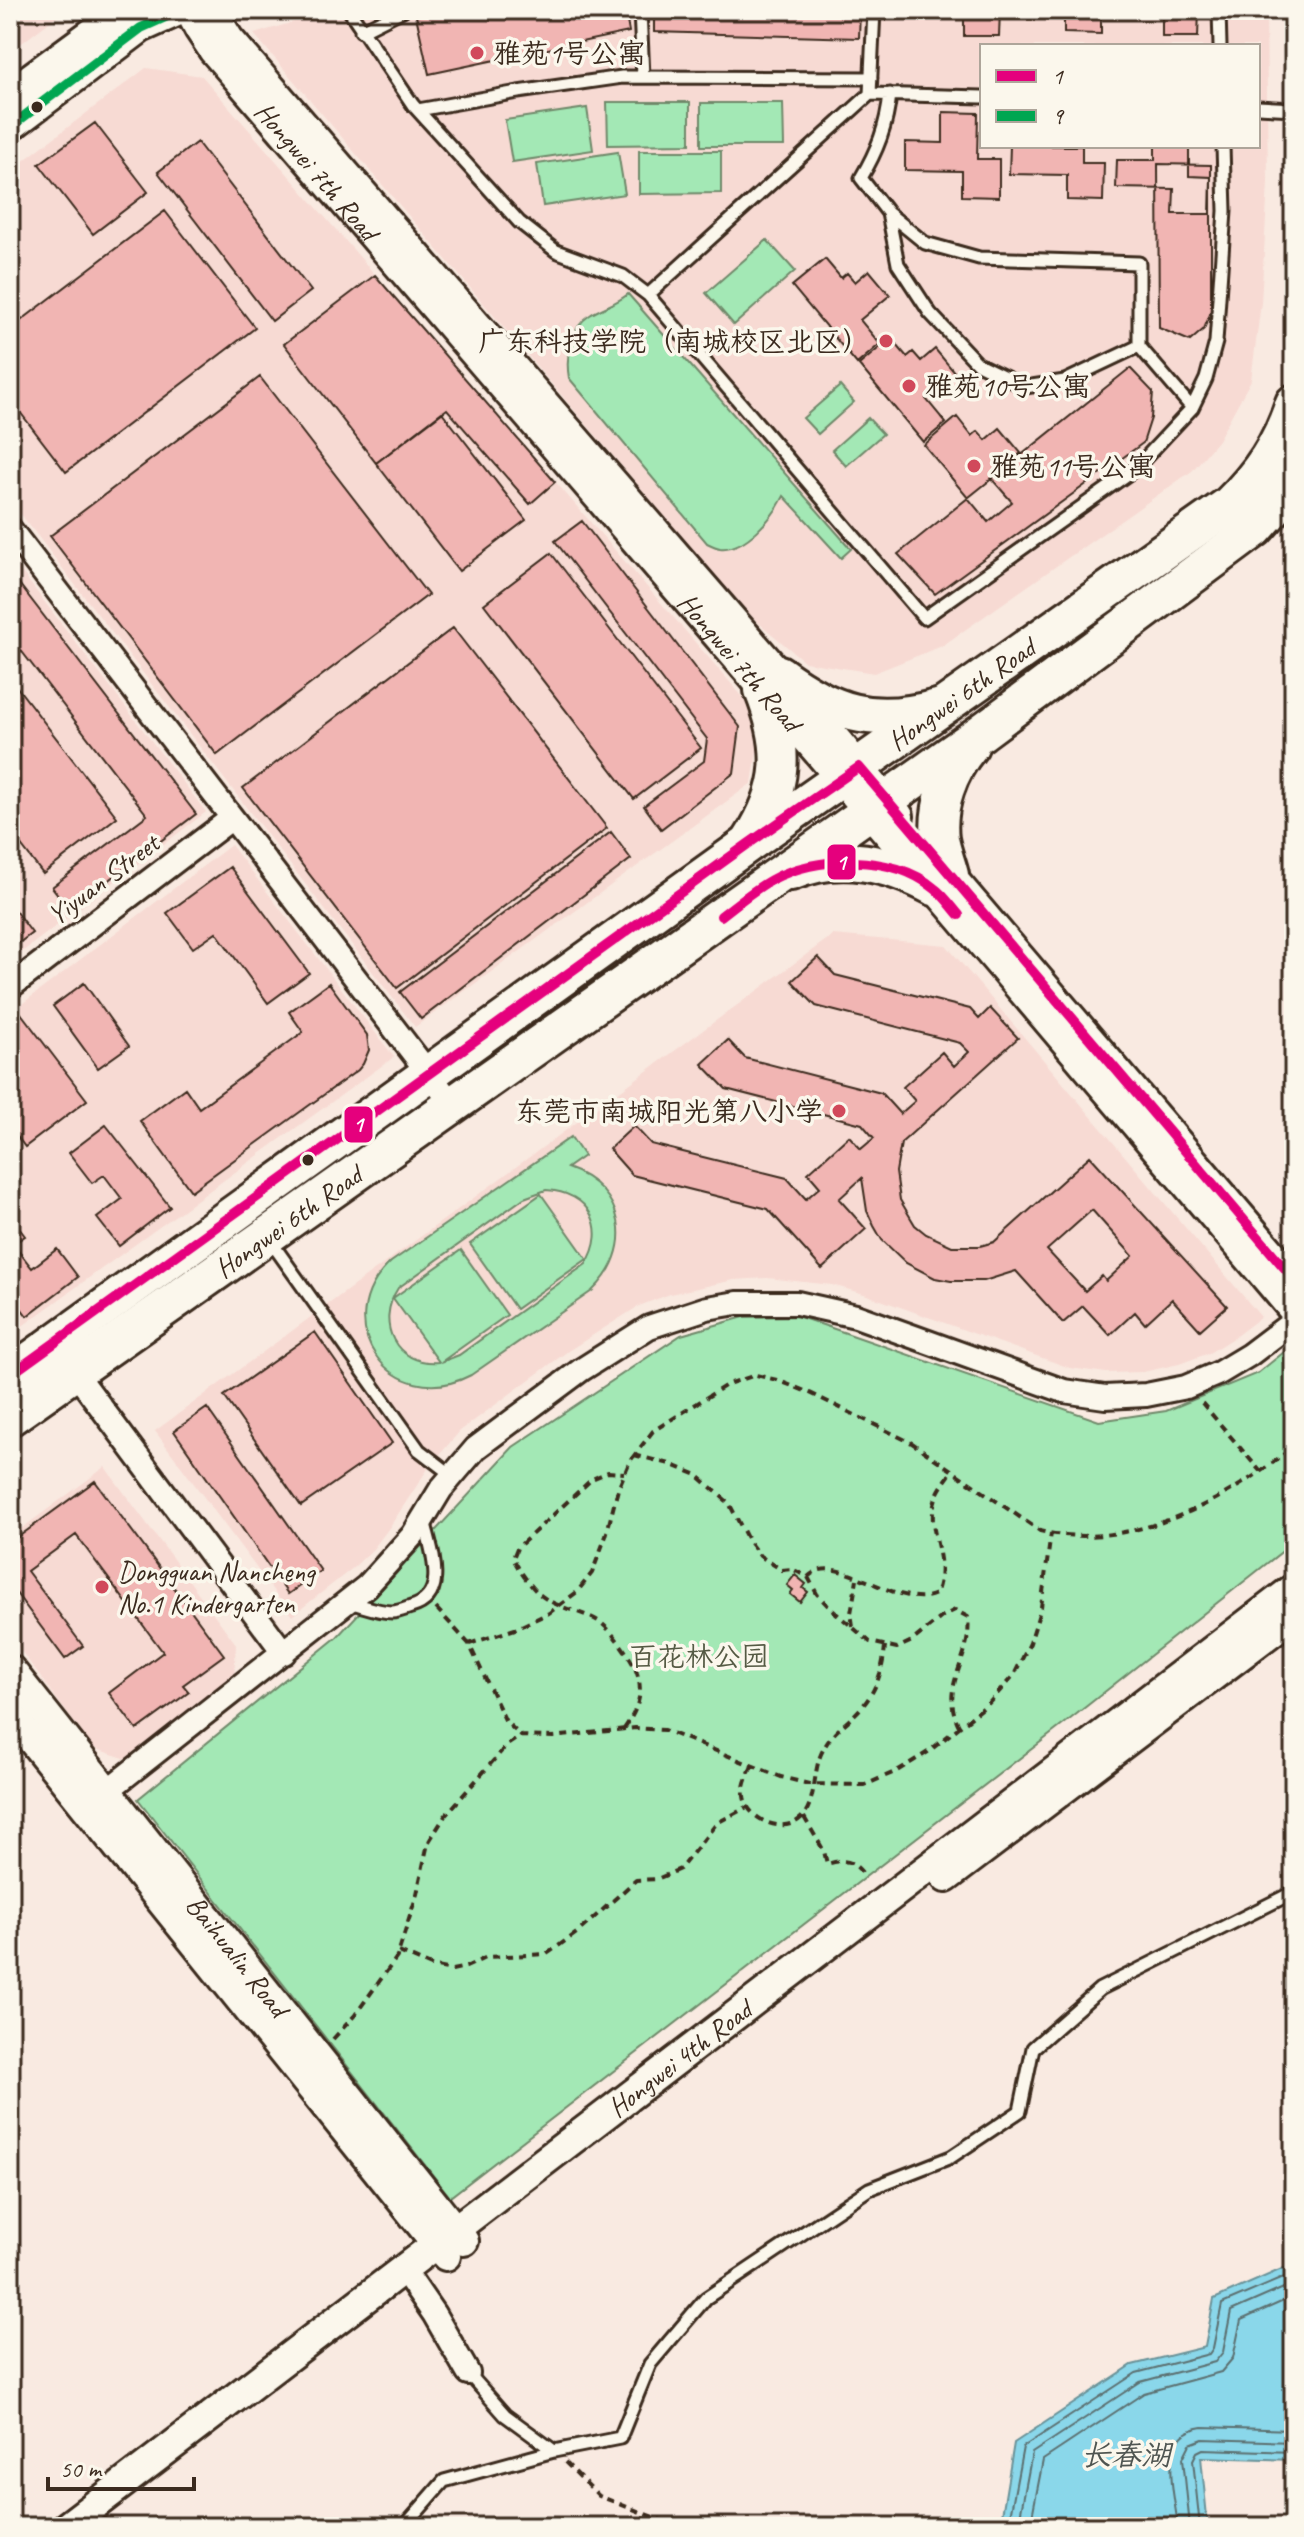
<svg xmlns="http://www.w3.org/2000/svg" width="1304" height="2537" font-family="Caveat,'LXGW WenKai TC',sans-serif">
<rect width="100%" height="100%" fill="#f9eae1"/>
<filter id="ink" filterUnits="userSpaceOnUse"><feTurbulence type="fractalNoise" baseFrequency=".0125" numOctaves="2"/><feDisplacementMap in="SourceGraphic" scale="16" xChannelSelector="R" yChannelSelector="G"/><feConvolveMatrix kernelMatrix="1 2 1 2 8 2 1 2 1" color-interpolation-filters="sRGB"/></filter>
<g filter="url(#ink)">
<path fill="#f7dad3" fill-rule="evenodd" d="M10,10H65L10,52Z
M333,10H1266L1268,183L1261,303L1251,380L1218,440L1192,471L942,646L874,673L805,662L746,612L254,34ZM982,46H1258V146H982Z
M146,68L202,76L762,719L752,783L415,1027L10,500V171Z
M10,557L206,812L10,961Z
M231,845L394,1057L10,1335V1013Z
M833,935L946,945L1261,1317L1236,1336L1209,1353L1179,1364L1143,1372L1106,1373L1070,1368L864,1294L832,1285L767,1278L734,1280L670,1294L639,1306L568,1351L460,1431L429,1467L389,1528L373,1549L354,1567L292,1616L155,1431Z
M105,1467L236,1644L234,1680L127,1759L93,1748L10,1636V1537Z"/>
<path fill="#a3e8b5" stroke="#6f896a" stroke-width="2" fill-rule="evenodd" d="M607,102H690V144L608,145Z
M701,103H783L784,146H701Z
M587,108L593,150L512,162L505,120Z
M639,151H721V193L639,194Z
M618,152L625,194L543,206L537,164Z
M767,240L795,271L734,325L706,293Z
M628,294L851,549L841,558L784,496C774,516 745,551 720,548C715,547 711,545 707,543L569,378C565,357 571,327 590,315C603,307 616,304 628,294Z
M840,386L854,402L818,434L803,418Z
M868,418L883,434L846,466L832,450Z
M571,1137L584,1156L567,1168C626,1188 636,1250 592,1291L471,1375C392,1416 325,1323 391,1262ZM546,1190C589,1192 609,1228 586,1264L459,1355L441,1362L507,1315L461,1250L393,1298L439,1362C395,1366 375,1323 398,1288L524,1198Z
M541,1194L587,1259L516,1309L470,1244Z
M797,1316L1099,1421L1166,1411L1258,1373L1294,1344V1542L1064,1724L450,2197L138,1799L337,1637L513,1447L681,1335L744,1317Z"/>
<path fill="#8ad7ea" stroke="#6a9298" stroke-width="2" d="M1284,2268L1294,2269V2460L1201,2457L1208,2527H1000L1014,2443L1132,2365L1205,2347L1214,2299Z"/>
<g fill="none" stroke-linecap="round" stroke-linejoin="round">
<path stroke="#5b6f70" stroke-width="2" d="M1008,2527L1023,2447L1136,2373L1209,2354L1213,2348L1222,2304L1285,2277H1294
M1018,2527L1032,2453L1140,2382L1215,2362L1223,2352L1231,2311L1286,2287H1294
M1030,2527L1043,2460L1144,2393L1221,2372L1233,2358L1241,2320L1288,2299H1294
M1178,2527C1175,2495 1155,2433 1203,2427L1294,2430
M1190,2527L1183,2458L1190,2444L1203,2439L1294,2442
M1200,2527L1193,2460L1197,2452L1203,2449L1294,2452"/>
</g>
<path fill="#f1b5b3" stroke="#3b2a1e" stroke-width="2" fill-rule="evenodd" d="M445,10H625L629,32L429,74L416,16Z
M654,10H860L859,38L654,32Z
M905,10H1000L999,36H964V13Z
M1064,10H1101V34L1064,33Z
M1105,10H1199L1198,37H1162V12Z
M943,112L978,113L977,159H999V197L962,196V171L905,170V142L943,143Z
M95,123L148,192L93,234L39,164Z
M197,142L311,291L272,321L158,172Z
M1010,146H1082V163H1104L1103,201L1067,200V175L1009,174Z
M1155,146H1189V176L1211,177L1210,214H1173L1174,189L1116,188L1117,160H1155Z
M1158,164L1211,165V312L1204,329L1190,341L1159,328Z
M165,211L255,328L66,472L10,399V329Z
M825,259L841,278L847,273L855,282L869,270L890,295L860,320L880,344L857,364L792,286Z
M375,275L555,482L530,504L447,409L376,463L284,344Z
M891,338L907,357L913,352L921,361L935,349L956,374L926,399L946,423L923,442L859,365Z
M1130,368L1153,392L1151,418L1143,443L935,594L898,554Z
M260,377L428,595L217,755L50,536Z
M442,412L526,520L459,571L376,463Z
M957,417L972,436L978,431L986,440L1000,428L1021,453L991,478L1012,502L988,522L924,445Z
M582,521L740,727L734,773L661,829L644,806L704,761L707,739L555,541Z
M551,553L701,748L634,799L484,604Z
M10,572L196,814L70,910L52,887L147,815L10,636Z
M453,628L607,828L397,988L243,788Z
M10,678L117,817L43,874L10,831Z
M611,832L631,859L421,1019L400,992Z
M230,867L309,973L268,1003L216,932L193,948L167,913Z
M10,904L32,933L10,950Z
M818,957L835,975L970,1009L979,1019L990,1008L1018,1038L901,1143L896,1172L900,1200L915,1225L926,1234L952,1246H980L994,1242L1090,1156L1227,1306L1200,1330L1172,1299L1145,1324L1135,1312L1110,1335L1083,1306L1063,1323L1016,1271L984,1281H951L935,1278L906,1263L882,1240L874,1226L867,1211L862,1178L839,1199L866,1229L822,1269L768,1209L632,1175L609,1149L634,1126L651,1144L787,1178L806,1199L820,1187L808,1173L849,1136L861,1149L874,1138L862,1124L726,1089L702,1064L728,1040L745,1058L881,1093L900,1114L915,1101L903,1087L942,1052L954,1066L969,1052L960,1043L816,1006L792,981ZM1092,1210L1133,1256L1106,1281L1102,1276L1085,1291L1047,1250Z
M84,983L129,1046L98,1068L53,1006Z
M329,983L367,1035L369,1050L363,1064L358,1070L191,1191L140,1121L185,1088L199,1108L303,1032L289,1012Z
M17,1008L87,1100L25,1147L10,1127V1014Z
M106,1125L170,1207L119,1246L97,1218L122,1199L104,1175L92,1183L69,1153Z
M10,1216L25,1236L13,1244L32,1268L57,1249L78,1277L27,1316L10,1293Z
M315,1332L392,1443L301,1506L224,1396Z
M207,1408L321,1571L288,1594L174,1431Z
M95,1481L224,1655L183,1685L189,1692L137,1730L109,1693L163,1652L76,1535L27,1571L83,1646L65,1659L10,1585V1543Z
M795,1575L806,1584L803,1588L808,1592L800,1602L790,1594L793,1590L787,1585Z"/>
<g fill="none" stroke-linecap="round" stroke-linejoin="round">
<g stroke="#3b2a1e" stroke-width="17">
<path id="service" d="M349,10L413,105L519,222L556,251L623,276L648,295L924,618L1135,469L1192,408L1206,379L1216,342L1225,211L1223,146
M640,10L643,77
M1219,10L1220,46
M361,31L403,10
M870,94L874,10
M890,94C887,126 877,151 861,178L888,213L925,243L979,258L1139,263V346
M1258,107L1294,109
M418,110L518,92L622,77L871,78
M888,213L898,264L930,313L978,364L1025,387L1065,381L1139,346L1192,408
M648,295L870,94L982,97
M269,1239L419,1450L453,1476
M348,1602C362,1605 378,1612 392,1612C398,1612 405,1609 411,1607C451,1596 430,1548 424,1519
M468,2373L505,2415L554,2451L620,2438L650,2364L706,2298L869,2189L951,2157L1020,2111L1033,2048L1100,1989L1294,1892
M404,2527L444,2481L554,2451"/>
</g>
<g stroke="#3b2a1e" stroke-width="28">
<path id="minor" d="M10,529L453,1105
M10,987L232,818
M74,1371L284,1653
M94,1801L367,1586L413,1535L441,1489L476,1448L581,1370L649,1327L707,1308L737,1303H797L856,1316L1064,1391L1105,1397L1146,1395L1186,1387L1219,1373L1249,1355L1294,1321
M412,2282L434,2314L468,2373"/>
</g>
<g stroke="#3b2a1e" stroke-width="34">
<g id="tertiary">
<path id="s1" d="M189,10L199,29L213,50L934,887L1294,1311"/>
<path d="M211,10L229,39L839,743L899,816"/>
<path d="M10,93L123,10"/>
<path d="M10,127L141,28L181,10"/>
<path d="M937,860L1294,1279"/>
<path id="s2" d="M10,1669L464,2241"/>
<path d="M10,1713L446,2256"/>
<path d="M946,1878L1294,1615"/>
<path id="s3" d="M66,2527L1294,1588"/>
</g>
</g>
<g stroke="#3b2a1e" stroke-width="42">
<g id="primary">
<path d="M779,674C832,713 872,726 937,708"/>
<path d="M751,840C785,787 786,748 763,690"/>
<path d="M791,872C841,851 889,863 934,887"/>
<path d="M950,875C947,863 942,851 940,839C936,806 949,771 970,746"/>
<path id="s4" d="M10,1375L748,844L1229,505C1260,475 1281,444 1294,403"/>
<path id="s5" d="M10,1417L982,732L1255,529L1280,501L1294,481"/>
</g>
</g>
<path stroke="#3b2a1e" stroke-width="4" stroke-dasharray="8 6" stroke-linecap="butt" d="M1202,1403L1260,1471
M634,1455L670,1464L697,1475L729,1503L749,1542L760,1556L782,1570L792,1569L808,1577L817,1594L830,1608L870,1642L897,1648L912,1641L943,1616L955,1610L968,1617C973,1662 937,1685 960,1728
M808,1577C836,1548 897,1612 936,1594C951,1555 924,1532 936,1498C939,1488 947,1479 953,1470
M436,1608L469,1644L506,1722L521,1736L553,1737L635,1728L664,1730L781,1777L809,1784L865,1785L897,1771L928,1752L989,1703L1014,1675L1030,1643L1041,1607L1051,1533
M853,1626L851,1613L857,1579
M469,1644L515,1629L549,1613L577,1592L592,1573L606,1536L618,1489L630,1461L653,1431L728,1384L756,1375L777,1380L810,1393L912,1443L1040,1531C1129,1552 1227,1502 1294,1446
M624,1729C647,1696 644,1677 621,1645C615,1637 608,1628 600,1622C581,1610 556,1609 538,1593C528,1583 519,1570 513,1558L517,1548L592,1479L608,1472L624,1473
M752,1766C748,1775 742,1786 744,1796C747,1820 783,1835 801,1818C816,1804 813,1772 821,1754C832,1730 845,1726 861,1708C877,1690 883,1669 885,1646
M804,1817L824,1851L827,1864C845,1859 853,1860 864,1875
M399,1952L431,1966L452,1970L466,1967L487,1957L547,1954L578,1932L636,1880L657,1879L680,1869L717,1823L747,1807
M333,2039L355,2015L397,1957L417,1894L428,1843L445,1816L507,1745L521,1736
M565,2462L599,2496L679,2527"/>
<use href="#service" stroke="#fbf7ec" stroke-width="11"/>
<use href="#minor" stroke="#fbf7ec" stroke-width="22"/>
<use href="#tertiary" stroke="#fbf7ec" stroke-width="28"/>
<use href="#primary" stroke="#fbf7ec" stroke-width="36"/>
<g stroke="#fbf7ec" stroke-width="16">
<path id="bus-1" d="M721,916C737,904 753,890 771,880C816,855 893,854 934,888C944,895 951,906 959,915
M10,1375L748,844L859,767L1294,1279"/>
</g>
<g stroke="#fbf7ec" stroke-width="16">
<path id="bus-2" d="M10,127L141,28L181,10"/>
</g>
<use href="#bus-1" stroke="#e5007d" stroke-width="10"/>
<use href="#bus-2" stroke="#00a651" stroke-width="10"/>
</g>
</g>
<g fill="#d1495b" stroke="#fbf7ec" stroke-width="3">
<circle cx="477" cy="53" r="8"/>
<circle cx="886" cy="341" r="8"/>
<circle cx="909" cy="386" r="8"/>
<circle cx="974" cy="466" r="8"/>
<circle cx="839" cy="1111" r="8"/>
<circle cx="102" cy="1587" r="8"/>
</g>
<g fill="#3b2a1e" stroke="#fbf7ec" stroke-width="3">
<circle cx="37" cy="107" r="7"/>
<circle cx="308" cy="1160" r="7"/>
</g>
<g text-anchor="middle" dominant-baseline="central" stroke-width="7" stroke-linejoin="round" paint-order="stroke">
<g font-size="28" fill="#3b2a1e" stroke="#fbf7ec" text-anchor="start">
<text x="493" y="53">雅苑1号公寓</text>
<text x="870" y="341" text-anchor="end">广东科技学院（南城校区北区）</text>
<text x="925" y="386">雅苑10号公寓</text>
<text x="990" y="466">雅苑11号公寓</text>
<text x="823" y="1111" text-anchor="end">东莞市南城阳光第八小学</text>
<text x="118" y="1571">Dongguan Nancheng<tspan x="118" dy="32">No.1 Kindergarten</tspan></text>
</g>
<g font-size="28" fill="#3b2a1e" stroke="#fbf7ec">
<text stroke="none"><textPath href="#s1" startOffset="206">Hongwei 7th Road</textPath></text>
<text stroke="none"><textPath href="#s1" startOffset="854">Hongwei 7th Road</textPath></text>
<text stroke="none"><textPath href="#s4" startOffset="1170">Hongwei 6th Road</textPath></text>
<text transform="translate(103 879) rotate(-37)">Yiyuan Street</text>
<text stroke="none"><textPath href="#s5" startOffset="340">Hongwei 6th Road</textPath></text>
<text stroke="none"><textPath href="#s2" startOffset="366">Baihualin Road</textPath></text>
<text stroke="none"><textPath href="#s3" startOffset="772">Hongwei 4th Road</textPath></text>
</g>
<g font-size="28" fill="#555a44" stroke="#fbf7ec">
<text x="699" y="1656">百花林公园</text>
</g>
<g font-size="30" font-style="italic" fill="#4f5551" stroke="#fbf7ec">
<text x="1126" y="2455">长春湖</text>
</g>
</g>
<g stroke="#fbf7ec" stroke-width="3">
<rect x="826" y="843" width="31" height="38" rx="8" fill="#e5007d"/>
<rect x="343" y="1105" width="31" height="39" rx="8" fill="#e5007d"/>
</g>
<g font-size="22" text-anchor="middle" font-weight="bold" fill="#fff">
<text x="841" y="870">1</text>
<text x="358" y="1132">1</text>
</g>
<rect width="1304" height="2537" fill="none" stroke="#fbf7ec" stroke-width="40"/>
<rect x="20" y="20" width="1264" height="2497" fill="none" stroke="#3b2a1e" stroke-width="3" filter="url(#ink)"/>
<rect x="980" y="44" width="280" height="104" fill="#fbf7ec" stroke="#aea59a" stroke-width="2"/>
<rect x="996" y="70" width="40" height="12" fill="#e5007d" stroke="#aea59a" stroke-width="2"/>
<text x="1052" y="84" font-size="24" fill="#3b2a1e">1</text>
<rect x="996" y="110" width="40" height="12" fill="#00a651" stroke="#aea59a" stroke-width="2"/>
<text x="1052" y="124" font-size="24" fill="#3b2a1e">9</text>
<path d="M48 2477v12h146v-12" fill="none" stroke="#3b2a1e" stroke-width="4"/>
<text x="60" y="2477" font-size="24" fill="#3b2a1e" stroke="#fbf7ec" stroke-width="6" paint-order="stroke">50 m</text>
</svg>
